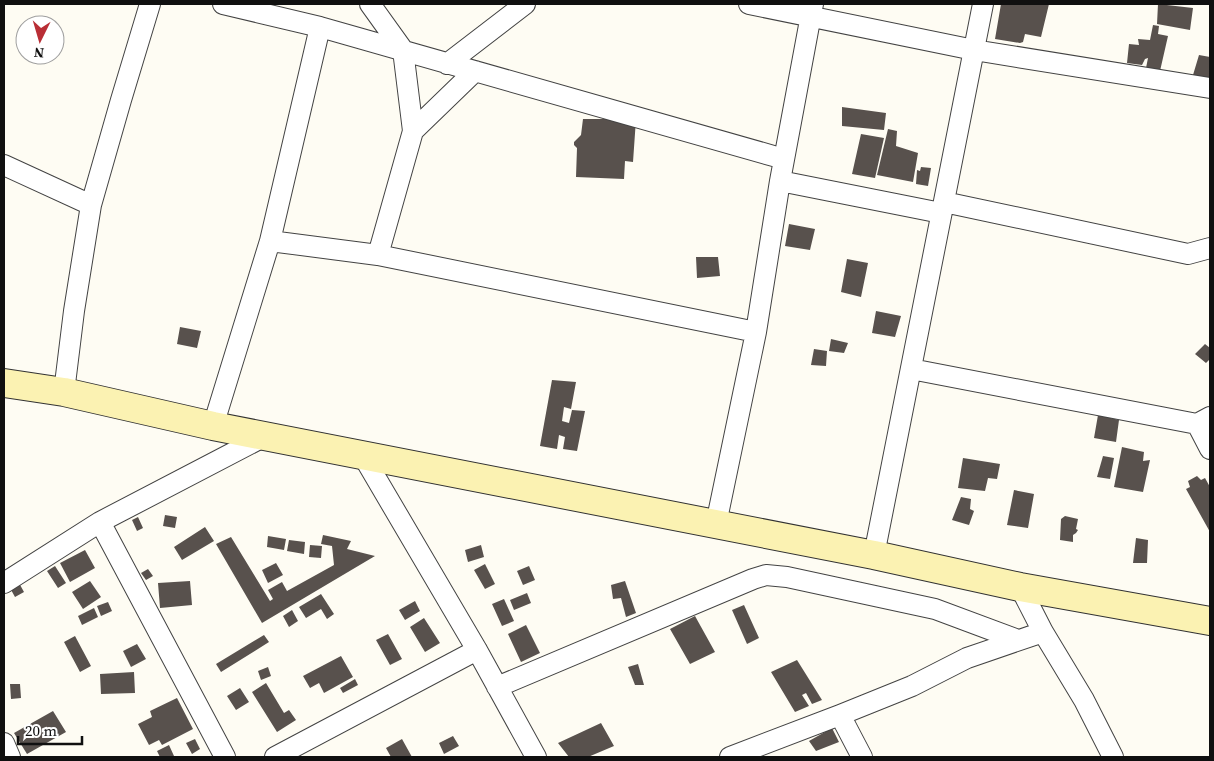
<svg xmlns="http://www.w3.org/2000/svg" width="1214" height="761" font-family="'Source Serif 4',serif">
<rect width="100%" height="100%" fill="#fefcf3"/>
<path fill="#58514d" d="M1001,4H1049L1041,37L1025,34L1023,42L1020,43L995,39Z
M1158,4L1193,8L1190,30L1157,24Z
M1153,25L1159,26L1158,34L1168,36L1160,71L1146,68L1148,58L1145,59L1142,65L1127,63L1129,44L1139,45L1138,39L1150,40Z
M1199,55L1210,57V79L1193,75Z
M842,107L886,113L884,130L842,126Z
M583,119H636L633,162L625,161L624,179L576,177L577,148L574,145V142L581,135Z
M888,129L897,131L896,146L918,153L913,182L877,175Z
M861,134L884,138L875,178L852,174Z
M921,167L931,168L928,186L916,184L917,170L920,171Z
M789,224L815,229L810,250L785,246Z
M696,257H718L720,276L697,278Z
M847,259L868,263L861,297L841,292Z
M876,311L901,316L895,337L872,333Z
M180,327L201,331L197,348L177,344Z
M831,339L848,343L844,353L829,351Z
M1205,344L1210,348V359L1206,363L1195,354Z
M814,349L827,351L826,366L811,365Z
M552,380L576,382L571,409L564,407L562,421L569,423L572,410L585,411L577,451L563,449L565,437L559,435L557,449L540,446Z
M1098,415L1119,420L1116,442L1094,438Z
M1122,447L1144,452L1143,461L1150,460L1143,492L1114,487Z
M1103,456L1114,458L1110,479L1097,477Z
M963,458L1000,464L997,479L988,478L985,491L958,488Z
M1197,476L1201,480L1205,478L1210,487V532L1186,489L1190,487L1188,481Z
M1014,490L1034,494L1028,528L1007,525Z
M961,497L971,499L970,509L974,511L969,525L952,520Z
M165,515L177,517L175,528L163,526Z
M1065,516L1078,519L1076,529L1078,530L1076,533L1073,535V542L1060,540L1061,519Z
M138,517L143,528L137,531L132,520Z
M205,527L214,541L182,560L174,547Z
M323,535L351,541L347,549L375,556L262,623L216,544L231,537L270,601L273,599L268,590L282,582L287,591L334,565L332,546L321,544Z
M268,536L286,539L284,550L267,547Z
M1136,538L1148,540L1147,563H1133Z
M289,540L305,542L304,554L287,551Z
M310,545L322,546L321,558L309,557Z
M481,545L484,557L468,562L465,550Z
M85,550L95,568L70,582L60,563Z
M276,563L283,575L268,583L262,570Z
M485,564L495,584L485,589L474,570Z
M55,566L66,583L58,588L47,571Z
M529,566L535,580L523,585L517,571Z
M148,569L153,576L146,580L141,573Z
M90,581L101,597L83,609L72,592Z
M190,581L192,605L160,608L158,583Z
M625,581L636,613L626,617L621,598L613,599L611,585Z
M19,583L24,592L15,597L10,588Z
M527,593L531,603L514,610L510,600Z
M321,594L334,614L327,619L321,609L306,618L299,607Z
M504,599L514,621L502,626L492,604Z
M415,601L420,611L405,620L399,610Z
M108,602L112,611L101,616L97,606Z
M744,605L759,638L747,644L732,610Z
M94,608L98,617L82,625L78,616Z
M292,610L298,621L289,627L283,616Z
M695,616L715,652L690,664L670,629Z
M424,618L440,643L425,652L410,627Z
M526,625L540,653L521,662L508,634Z
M388,634L402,659L390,665L376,640Z
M264,635L269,642L221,672L216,664Z
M75,636L91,666L80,672L64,642Z
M137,644L146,659L131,667L123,651Z
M341,656L353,677L324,693L319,683L310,688L303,676Z
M797,660L822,700L812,704L806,693L802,695L809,706L795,712L771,672Z
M638,664L644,685H635L628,667Z
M268,667L271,676L261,680L258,671Z
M134,672L135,693L101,694L100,674Z
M355,679L358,685L343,693L340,688Z
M266,683L284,713L289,710L296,720L277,732L252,692Z
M10,684H20L21,698L11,699Z
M240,688L249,702L236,710L227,696Z
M177,698L193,729L162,745L159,740L149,745L138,724L152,717L150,711Z
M53,711L66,732L27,754L14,733Z
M601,723L614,746L588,757H569L558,743Z
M832,728L839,742L816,751L809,741Z
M453,736L459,746L444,754L439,743Z
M195,739L200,749L192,754L186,743Z
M402,739L412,757H391L386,748Z
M169,745L174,756L160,757L157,751Z"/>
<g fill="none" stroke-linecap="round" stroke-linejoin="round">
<g stroke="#434343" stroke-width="22">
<path id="street" d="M223,4L320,27L784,159
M370,4L403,50L413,131L378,255
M749,4L974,50L1210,88
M447,64L525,4
M413,131L475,71
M4,165L91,205
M780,181L941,213
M944,202L1188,254L1210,248
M270,241L378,255L756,332
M911,369L1197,424L1210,417
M64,392L74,311L91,205L121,100L150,4
M1197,424L1210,449
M213,426L270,241L320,27
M363,456L477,650L536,757
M100,522L225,757
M716,524L756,332L780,181L813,4
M874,555L983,4
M4,583L100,522L265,436
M1020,587L1043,632L1084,700L1113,757
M497,687L753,579L766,575L787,577L935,609L1018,640
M840,715L862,757
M4,743L10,757
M275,757L477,650
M730,757L840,715L912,686L967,658L1043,632"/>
</g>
<g stroke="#323232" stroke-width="30">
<path id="secondary" d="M4,383L64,392L213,426L874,555L1020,587L1210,621"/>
</g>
<use href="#street" stroke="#fff" stroke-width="20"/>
<use href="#secondary" stroke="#fbf2b2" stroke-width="28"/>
</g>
<rect width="1214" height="761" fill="none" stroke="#101010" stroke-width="10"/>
<g transform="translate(40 40) rotate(185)"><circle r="24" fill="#ffffff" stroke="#9f9f9f"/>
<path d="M0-4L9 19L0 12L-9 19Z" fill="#b92e35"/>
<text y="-8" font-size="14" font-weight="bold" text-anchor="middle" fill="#101010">N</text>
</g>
<path d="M18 736v8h64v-8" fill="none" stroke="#101010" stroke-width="2.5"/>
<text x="25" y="736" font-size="15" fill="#101010" stroke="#ffffff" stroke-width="4" paint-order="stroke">20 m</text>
</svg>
